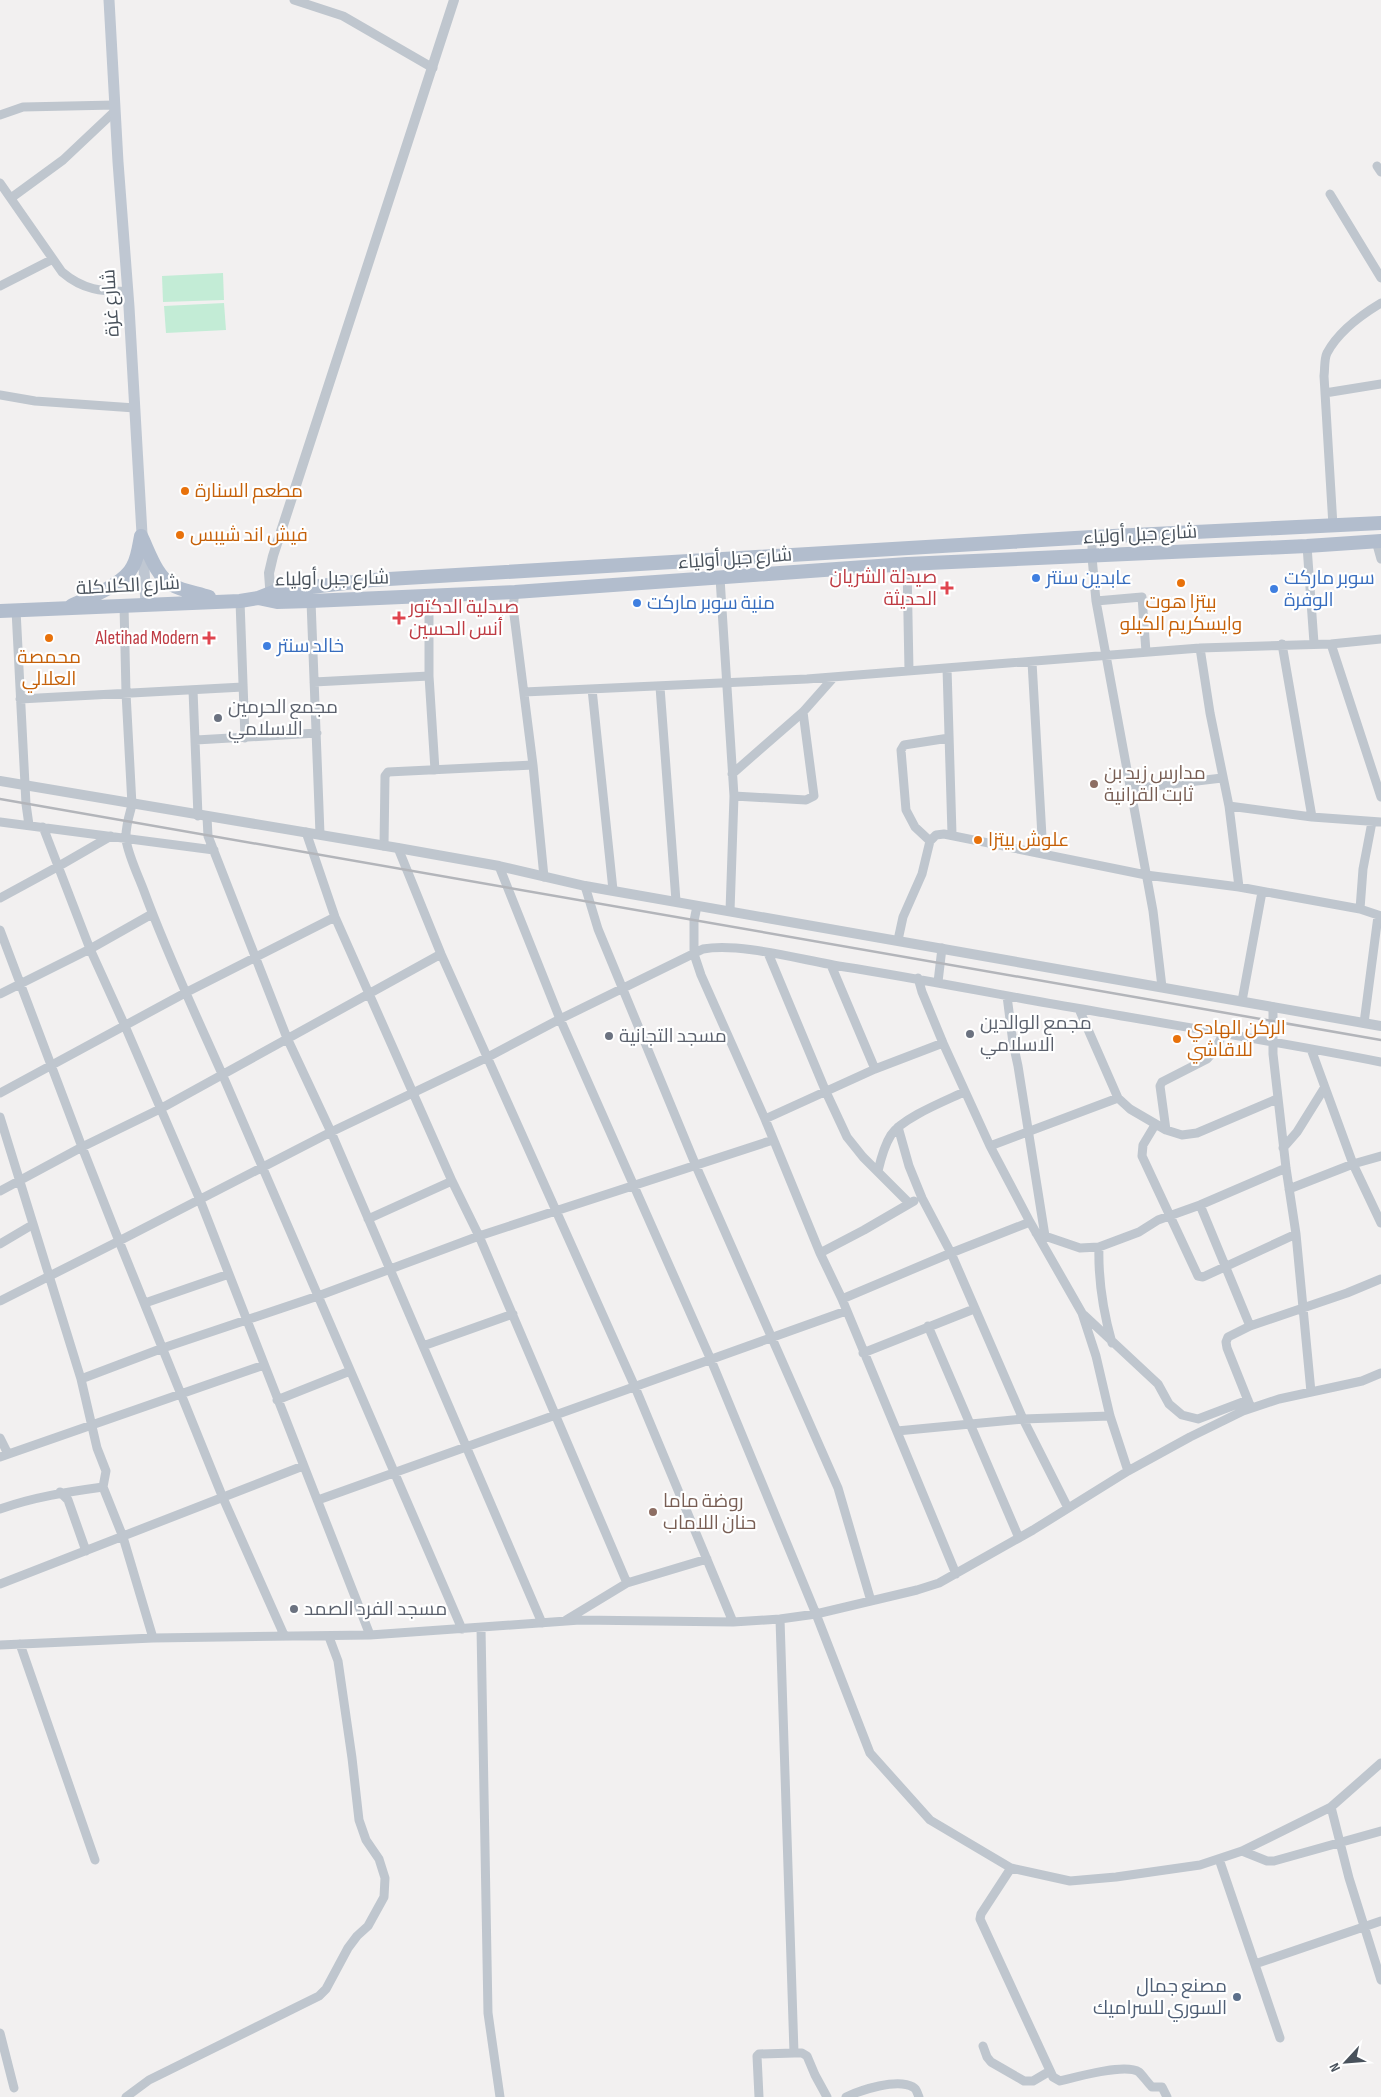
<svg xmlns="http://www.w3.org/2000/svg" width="1381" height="2097" font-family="'Sofia Sans Condensed',Cairo,sans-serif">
<rect width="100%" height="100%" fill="#f2f0f0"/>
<path fill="#c3ecd6" d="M223,273L224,300L163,302L162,276Z
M224,303L226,330L166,333L164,306Z"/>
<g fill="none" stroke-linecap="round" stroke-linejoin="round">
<path stroke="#bfc6ce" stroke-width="9" d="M294,0L343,16L433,68
M0,115L23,107L115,105
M1377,166L1381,172
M0,183L62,272C83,290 102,292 128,291
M1330,194L1381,278
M11,198L63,160L115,111
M0,286L53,259
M1325,393L1381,384
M0,395L35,401L135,408
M1333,526L1324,376C1325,369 1324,359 1327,353C1338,332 1361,315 1381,303
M1092,537V557L1096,601L1153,911L1162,987
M1376,541L1381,559
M1307,546L1314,643
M907,564L909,671
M720,578L734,796L730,911
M515,592L513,607L533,765L544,877
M429,595V676L435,770
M240,601L245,738
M311,601L320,834
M1096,601L1142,597L1146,652
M124,605L126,693L132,805C129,816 125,828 126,840C129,857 138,875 144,891C167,954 196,1015 223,1076C304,1260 381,1445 462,1629
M16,610L26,804L29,825
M1282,644L1312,817
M1331,644L1381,797
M1200,648L1210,713L1229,806L1239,887
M1032,662L1043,854
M947,668L952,834
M314,682L429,676
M660,687L676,901
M592,689L613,890
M193,690L198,816
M524,692L807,679L1200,648L1331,644L1381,639
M20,699L243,687
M196,740L317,733
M732,774L803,712L834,677
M1130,789L1222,778
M734,796L806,800L814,796L803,712
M1229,806L1312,817L1381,822
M207,817L208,836L287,1038L331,1132L542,1623
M0,822L214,850
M43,827L90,949L125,1026L200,1200L370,1635
M306,832L335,917L452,1181L479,1236L627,1583
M930,841L915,827L906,810L901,750L904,745L949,738
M384,846L385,776L388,772L533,765
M398,848L441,954L635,1387L733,1622
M499,866L560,1019L711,1360L816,1614L870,1753L930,1820L1011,1868L1070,1881L1116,1877L1200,1865L1242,1851L1331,1807L1381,1763
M585,886L598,929L696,1166L838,1488L871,1601
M0,898L59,866L111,836
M697,906L694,921V954L701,975L765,1119L820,1253L842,1299L956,1574
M1360,909L1363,869L1372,822
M0,930L82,1147L160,1109L441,954
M898,940L903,917L922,874L930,841L936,835L944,834L1146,875L1239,887L1360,909L1381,916
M768,953L826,1092L847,1137L863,1157L909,1203
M831,965L875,1069
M918,978L922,992L943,1043L990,1146L1030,1222L1082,1313L1096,1356L1110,1416L1128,1471
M938,982L942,948
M0,994L90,949L152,914
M1007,996L1013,1043L1018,1066L1045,1236
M1242,1001L1262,892
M1273,1007V1054L1286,1168L1296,1234L1311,1392
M1079,1009L1118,1098L1130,1109L1166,1130L1182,1135L1197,1133L1277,1099
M1364,1023L1378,916
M1311,1049L1353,1164L1381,1223
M0,1093L185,993L335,917
M0,1117L81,1379L97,1448L106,1471L103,1487L123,1537L153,1638
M765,1119L875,1069L943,1043
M1155,1125L1143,1145L1142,1156L1198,1276L1203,1277L1296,1234
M898,1127L909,1166L922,1198L951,1253L1023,1419L1068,1508
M1166,1130L1160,1086L1162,1082L1207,1059L1215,1050L1224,1032
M990,1146L1118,1098
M1283,1148L1297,1132L1325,1087
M878,1171C881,1158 884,1146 891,1135C902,1118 945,1101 964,1092
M1289,1189L1353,1164L1381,1156
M0,1191L82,1147L119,1241L331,1132L488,1057L560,1019L703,949C741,942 805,961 845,967C922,979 999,995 1076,1008C1178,1026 1280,1042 1381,1062
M1200,1205L1250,1326
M368,1219L452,1181
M1036,1233L1080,1248L1099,1247L1139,1232L1158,1220L1200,1205L1286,1168
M0,1244L32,1225
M1099,1247C1098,1280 1103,1311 1112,1343
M820,1253L864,1230L914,1201
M842,1299L951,1253L1030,1222
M0,1301L119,1241L223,1498L284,1635
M145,1303L229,1274
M1084,1315L1158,1384L1169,1404L1182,1415L1198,1419L1248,1400
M928,1326L1019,1538
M423,1346L513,1314
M863,1353L974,1309
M81,1379L163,1348L318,1296L479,1236L773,1140
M277,1400L350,1371
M1251,1408L1227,1348L1226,1342L1228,1337L1250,1326L1347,1293L1381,1279
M897,1431L1023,1419L1110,1416
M0,1438L8,1454
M0,1457L264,1365
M60,1492L68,1500L86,1551
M318,1500L846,1311
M0,1509C34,1497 67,1492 103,1487
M0,1584L303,1466
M566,1620L627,1583L707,1559
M481,1628L488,2013L500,2097
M20,1644L95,1860
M0,1645L153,1638L370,1635L580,1620L733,1622L780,1619L816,1614L917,1590L939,1583L1033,1530L1128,1471L1190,1437L1243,1411L1279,1399L1362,1381L1381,1373
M1331,1807L1349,1878L1381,1980
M1242,1851L1267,1861H1274L1381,1831
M1219,1859L1280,2038
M1011,1868L981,1914L980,1919L1053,2077L1060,2081C1076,2077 1125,2063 1139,2072C1143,2076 1148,2083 1152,2087H1162L1167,2097
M1255,1964L1381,1921
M0,2033L14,2088
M983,2046L987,2057L991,2062L1024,2081H1033L1050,2071
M794,2053H802L807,2056L815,2075L827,2097
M126,2097L149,2080L319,1996L326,1989L348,1948L357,1936L368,1926L384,1897L385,1878L379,1859L366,1840L359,1820L352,1758L338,1661L329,1637
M759,2097L757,2056L759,2054L794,2053L780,1619
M846,2097C861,2090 897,2078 913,2087C917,2089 917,2093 919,2097"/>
<path stroke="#bfc6ce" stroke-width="10" d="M271,600L269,573L273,556L454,0
M0,781L398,848L499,866L585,886L1381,1026"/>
<path stroke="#bfc7d2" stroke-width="11" d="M109,0L118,162L129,307L146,604"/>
<path stroke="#b2bdcd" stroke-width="14" d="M141,536C149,552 156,576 172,585C183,591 197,593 209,597
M258,598L277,602L311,601L515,592L907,564L1307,546L1381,541
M71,606C89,597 124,585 133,566C138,557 139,546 141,536
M0,611L240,601L258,598L276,591L372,580L1092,537L1381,523"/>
<path stroke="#b3b5ba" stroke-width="2.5" d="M0,799L1381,1040"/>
</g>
<g fill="#e8710a" stroke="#fff" stroke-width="2">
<circle cx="185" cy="491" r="5"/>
<circle cx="180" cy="535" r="5"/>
<circle cx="1181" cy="583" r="5"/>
<circle cx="49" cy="638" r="5"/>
<circle cx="978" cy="840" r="5"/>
<circle cx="1177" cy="1039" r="5"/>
</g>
<g fill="#3f7fe0" stroke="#fff" stroke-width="2">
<circle cx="1036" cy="578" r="5"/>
<circle cx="1274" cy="589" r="5"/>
<circle cx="637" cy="603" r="5"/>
<circle cx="267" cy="646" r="5"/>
</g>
<g fill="#e0444e" stroke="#fff" stroke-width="2">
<path d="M944.5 580.5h5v5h5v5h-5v5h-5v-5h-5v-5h5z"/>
<path d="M396.5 610.5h5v5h5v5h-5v5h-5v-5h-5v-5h5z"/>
<path d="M206.5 630.5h5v5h5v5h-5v5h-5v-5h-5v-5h5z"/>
</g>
<g fill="#6b7280" stroke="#fff" stroke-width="2">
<circle cx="218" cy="718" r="5"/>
<circle cx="970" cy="1034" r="5"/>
<circle cx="609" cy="1036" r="5"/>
<circle cx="294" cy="1609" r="5"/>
</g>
<g fill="#8d6e63" stroke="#fff" stroke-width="2">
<circle cx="1094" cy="784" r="5"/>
<circle cx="653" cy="1512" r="5"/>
</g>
<circle fill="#5c6f8a" stroke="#fff" stroke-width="2" cx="1237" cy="1997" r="5"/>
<g text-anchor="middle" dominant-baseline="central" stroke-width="4.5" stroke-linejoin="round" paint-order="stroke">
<g font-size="19" fill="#49525c" stroke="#fff">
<text transform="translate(111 303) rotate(-94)">شارع غزة</text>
<text transform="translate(1140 535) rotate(-3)">شارع جبل أولياء</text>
<text transform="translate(735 559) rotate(-4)">شارع جبل أولياء</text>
<text transform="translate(332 579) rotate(-1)">شارع جبل أولياء</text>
<text transform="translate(128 586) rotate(-3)">شارع الكلاكلة</text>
</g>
<g font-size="19" fill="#c56008" stroke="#fff" text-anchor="start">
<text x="195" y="491">مطعم السنارة</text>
<text x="190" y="535">فيش اند شيبس</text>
<text x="1181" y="602" text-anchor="middle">بيتزا هوت<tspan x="1181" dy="22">وايسكريم الكيلو</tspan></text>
<text x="49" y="657" text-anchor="middle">محمصة<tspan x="49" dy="22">العلالي</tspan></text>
<text x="988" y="840">علوش بيتزا</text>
<text x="1187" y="1028">الركن الهادي<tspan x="1187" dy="22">للاقاشي</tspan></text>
</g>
<g font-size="19" fill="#be3a42" stroke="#fff" text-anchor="end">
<text x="937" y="577">صيدلة الشريان<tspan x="937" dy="22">الحديثة</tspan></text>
<text x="409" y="607" text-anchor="start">صيدلية الدكتور<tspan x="409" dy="22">أنس الحسين</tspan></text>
<text x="199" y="638">Aletihad Modern</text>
</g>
<g font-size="19" fill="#366cbe" stroke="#fff" text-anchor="start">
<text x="1046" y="578">عابدين سنتر</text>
<text x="1284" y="578">سوبر ماركت<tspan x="1284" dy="22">الوفرة</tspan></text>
<text x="647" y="603">منية سوبر ماركت</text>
<text x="277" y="646">خالد سنتر</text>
</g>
<g font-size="19" fill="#5b616d" stroke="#fff" text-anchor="start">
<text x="228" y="707">مجمع الحرمين<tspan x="228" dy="22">الاسلامي</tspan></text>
<text x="980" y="1023">مجمع الوالدين<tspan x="980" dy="22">الاسلامي</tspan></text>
<text x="619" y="1036">مسجد التجانية</text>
<text x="304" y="1609">مسجد الفرد الصمد</text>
</g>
<g font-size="19" fill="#785e54" stroke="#fff" text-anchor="start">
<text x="1104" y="773">مدارس زيد بن<tspan x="1104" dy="22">ثابت القرانية</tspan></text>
<text x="663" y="1501">روضة ماما<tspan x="663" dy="22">حنان اللاماب</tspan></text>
</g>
<g font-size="19" fill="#4e5e75" stroke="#fff" text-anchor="end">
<text x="1227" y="1986">مصنع جمال<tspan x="1227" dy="22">السوري للسراميك</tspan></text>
</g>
</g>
<g transform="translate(1346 2062) rotate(244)" stroke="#ffffff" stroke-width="4" paint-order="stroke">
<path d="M0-4L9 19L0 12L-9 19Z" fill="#49525c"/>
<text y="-8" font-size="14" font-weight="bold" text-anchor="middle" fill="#49525c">N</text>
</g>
</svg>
